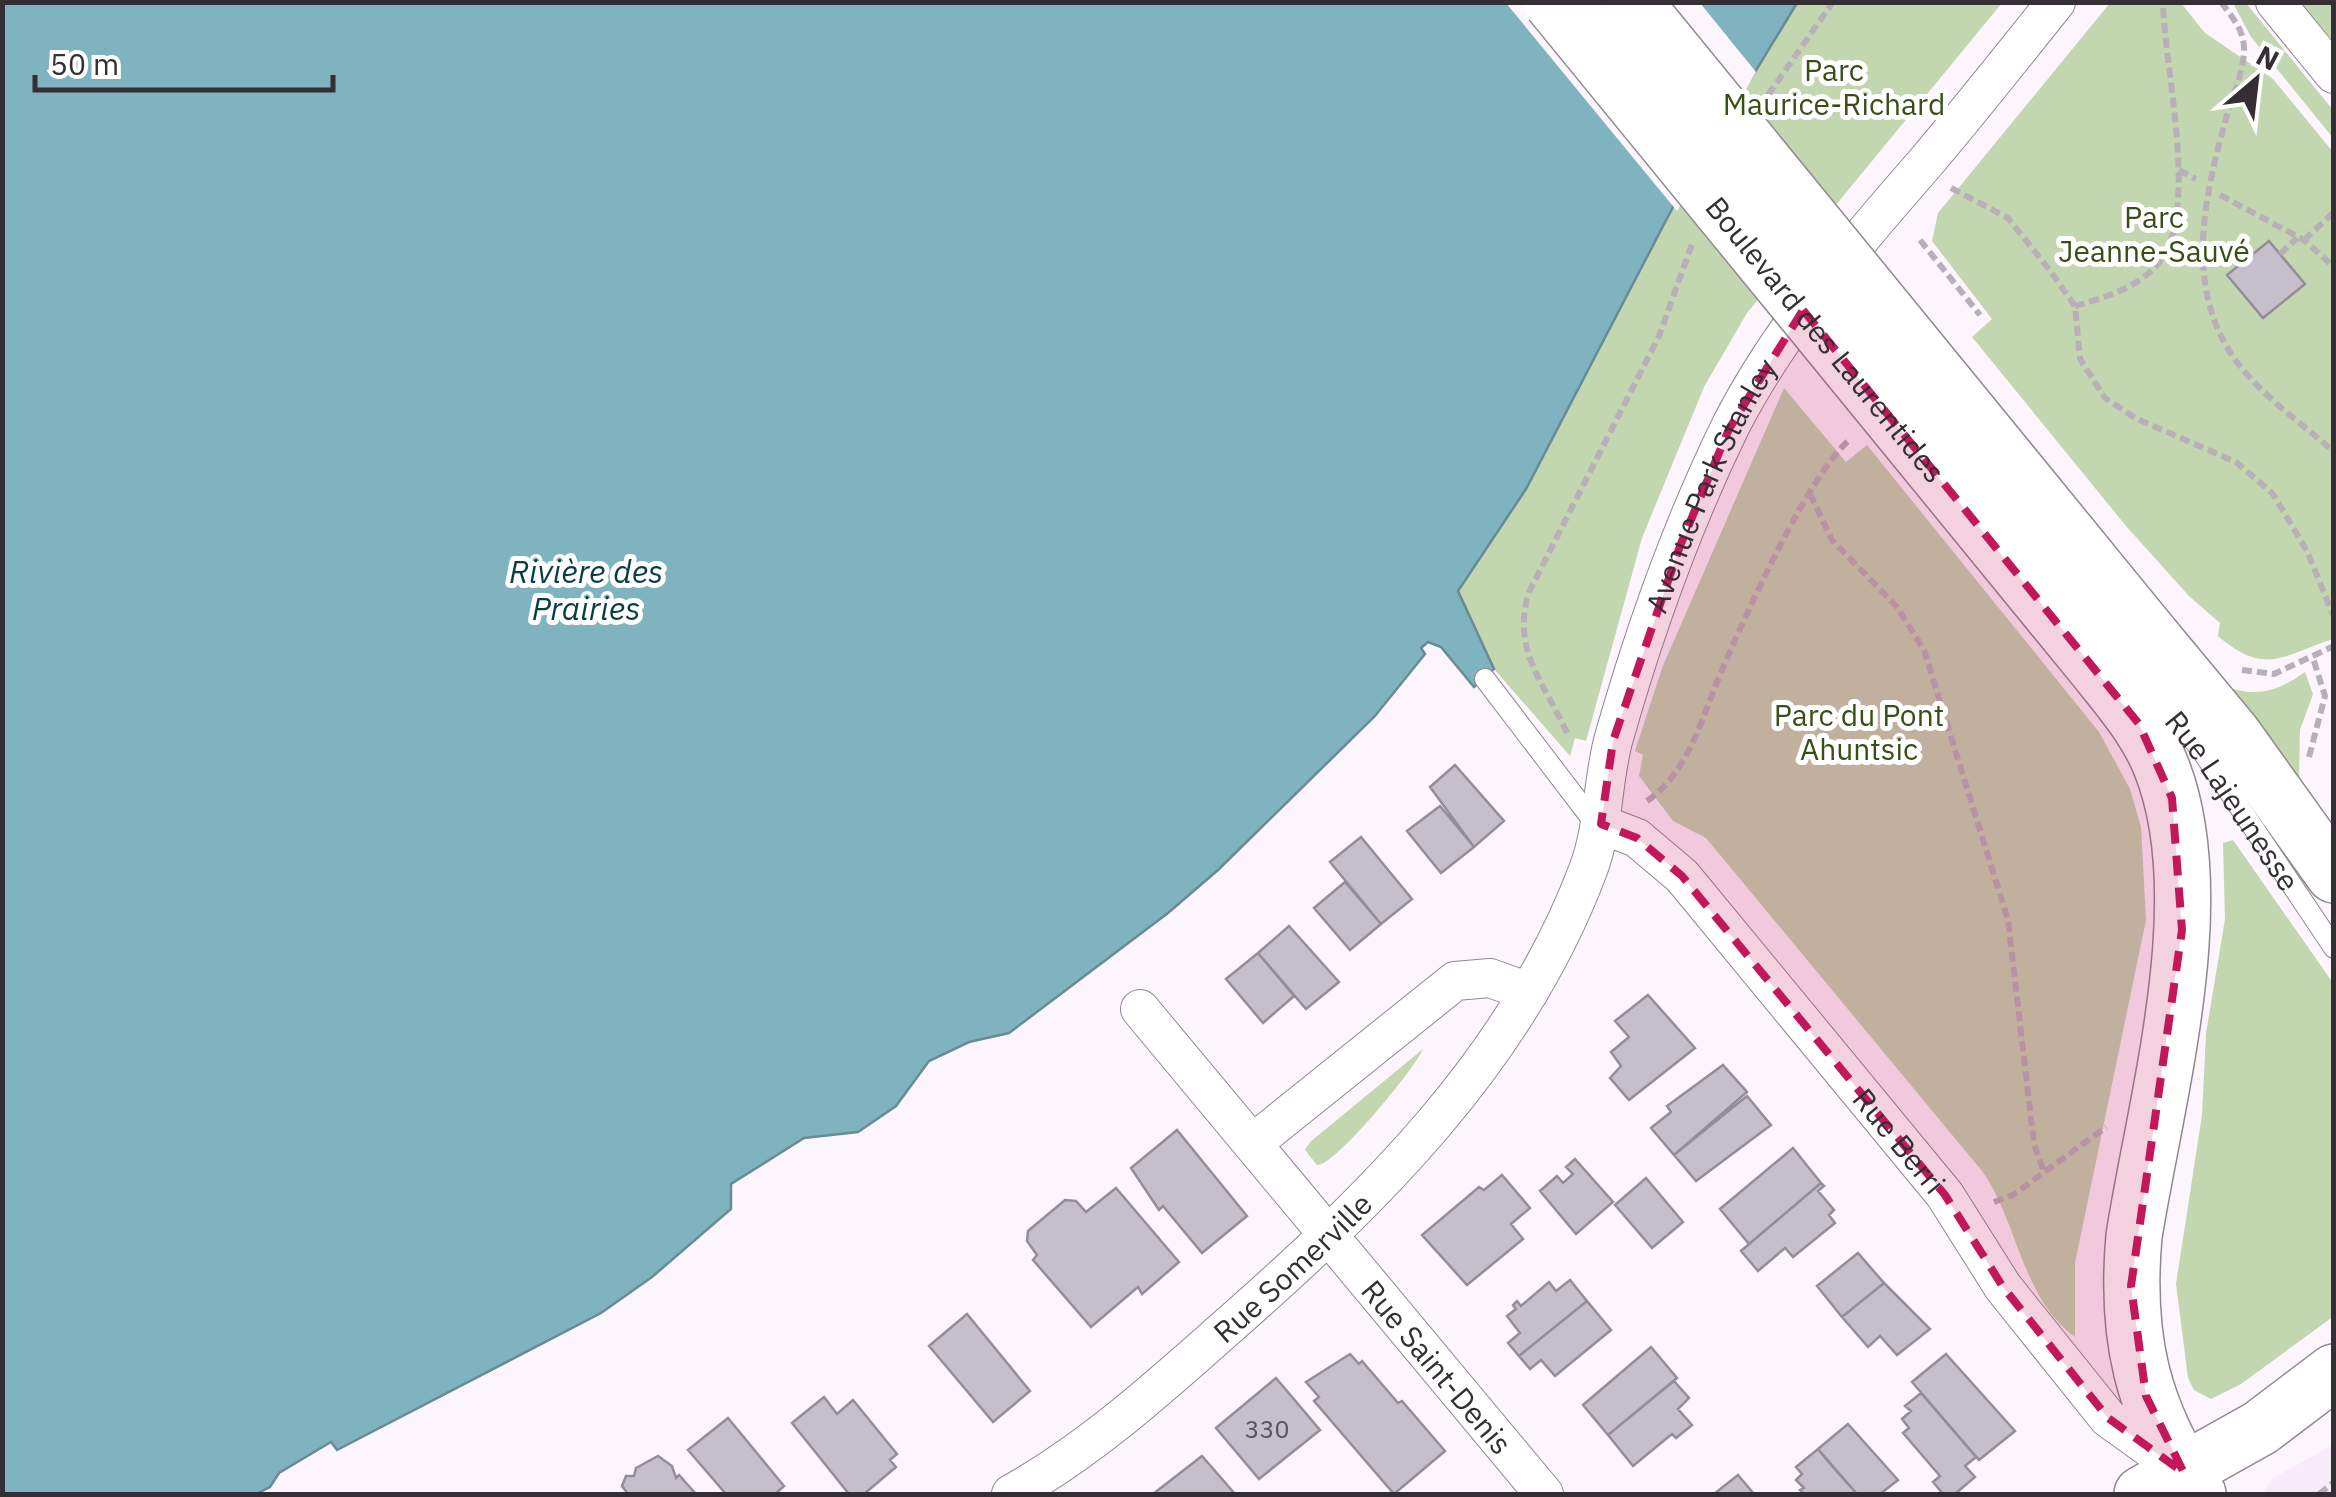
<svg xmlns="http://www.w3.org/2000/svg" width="2336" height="1497" font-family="'IBM Plex Sans',sans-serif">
<rect width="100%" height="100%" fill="#fdf5fe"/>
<path fill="#f8e9fb" d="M2333,1445V1494H2262L2273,1478Z"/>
<path fill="#c2d6b0" d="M1797,3H2002L1747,313L1704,387L1642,538L1586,741L1575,738L1570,756L1494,669L1457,592L1526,489L1673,207Z
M2110,3H2181L2205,33L2273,79L2333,152V639C2283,655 2266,677 2218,636L2220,623L2189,596L2126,526L1972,337L1992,319L1932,241L1938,213Z
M2233,3H2246L2333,110V138L2251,37Z
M2301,3H2333V41Z
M1784,388L1846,462L1867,445L2099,732L2130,789L2141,827L2146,920L2075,1263V1337C2022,1300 2018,1221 1982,1171L1706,838L1673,821L1639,776L1643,755L1635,751L1662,668Z
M2305,672L2313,694L2300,730L2299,781L2227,687C2258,698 2280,690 2305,672Z
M2233,840L2333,983L2334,1316L2241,1384L2211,1399L2194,1390L2188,1378L2176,1284L2202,1115L2206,1033L2225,919L2223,843Z
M1423,1049C1414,1070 1334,1167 1317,1165L1305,1150L1310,1142Z"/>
<path fill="#7fb3bf" stroke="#688b95" stroke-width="2.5" d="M3,3H1797L1673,207L1526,489L1458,591L1494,669L1474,687L1441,647L1428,642L1421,648L1425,654L1375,716L1218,870L1168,913L1009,1033L969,1042L929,1061L896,1106L858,1132L804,1138L731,1184V1209L652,1277L601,1313L337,1450L331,1442L279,1473L270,1487L256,1494H3Z"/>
<path fill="#fdf5fe" d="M1506,3H1700L1756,72L1677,211Z"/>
<path fill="#c5bfcb" stroke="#938d98" stroke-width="2.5" d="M2269,241L2305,284L2263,318L2227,275Z
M1455,765L1504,821L1474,847L1430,787Z
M1440,806L1474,847L1441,873L1407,831Z
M1361,837L1412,899L1381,924L1330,862Z
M1345,882L1381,924L1350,950L1314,908Z
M1289,926L1339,982L1306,1009L1258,953Z
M1258,953L1294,996L1263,1023L1226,979Z
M1648,995L1695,1048L1629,1100L1610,1078L1621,1066L1611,1052L1629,1037L1615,1021Z
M1723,1065L1747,1092L1674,1155L1651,1128L1671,1112L1667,1106Z
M1747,1096L1771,1125L1696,1181L1674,1155Z
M1177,1130L1247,1216L1202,1253L1163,1206L1159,1210L1131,1168Z
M1793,1148L1821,1183L1749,1244L1720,1209Z
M1575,1159L1613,1202L1576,1234L1540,1191L1557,1176L1563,1183L1573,1174L1566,1167Z
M1502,1175L1530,1208L1511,1224L1523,1239L1467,1285L1422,1235L1479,1187L1484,1190Z
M1646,1178L1683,1222L1652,1248L1615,1205Z
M1821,1183L1824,1186L1818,1191L1834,1210L1829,1215L1835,1223L1793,1257L1785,1248L1758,1271L1741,1251Z
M1116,1188L1179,1262L1142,1294L1138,1287L1091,1327L1033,1260L1037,1255L1027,1241L1028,1231L1065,1200L1076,1201L1086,1212Z
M1858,1253L1884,1283L1842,1317L1817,1286Z
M1570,1280L1587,1301L1519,1356L1508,1343L1520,1333L1507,1316L1516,1309L1513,1305L1517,1301L1521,1306L1549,1282L1556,1291Z
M1884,1283L1930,1329L1897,1355L1880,1336L1868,1347L1842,1317Z
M1587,1301L1611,1330L1555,1376L1541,1360L1530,1369L1519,1356Z
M967,1314L1030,1391L993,1422L929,1346Z
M1651,1347L1677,1378L1608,1435L1583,1405Z
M1350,1354L1359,1364L1362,1361L1398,1403L1402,1401L1445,1451L1394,1494L1314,1401L1319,1397L1306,1382Z
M1946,1354L2015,1431L1979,1460L1912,1382Z
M1276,1378L1320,1430L1259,1479L1216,1428Z
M1674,1381L1689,1398L1678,1409L1692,1425L1676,1438L1672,1434L1633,1466L1608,1435Z
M1921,1393L1976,1457L1965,1466L1975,1477L1955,1494H1943L1933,1482L1940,1476L1903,1433L1909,1428L1902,1419L1911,1411L1905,1406Z
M824,1397L837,1414L853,1400L897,1454L890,1460L896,1467L864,1494H849L792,1423Z
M728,1418L784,1486L775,1494H726L688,1450Z
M1848,1424L1898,1480L1880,1494H1857L1818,1449Z
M1818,1449L1831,1465L1857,1494H1804L1800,1490L1804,1488L1796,1480L1802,1474L1796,1467Z
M658,1456L672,1466L676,1478L679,1475L696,1494H628L622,1486L626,1476H634L636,1468Z
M1202,1456L1235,1494H1153Z
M1738,1475L1754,1494H1714Z"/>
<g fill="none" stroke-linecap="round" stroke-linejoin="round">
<g stroke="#908791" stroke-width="22">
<g id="lane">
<path id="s1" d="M2126,656L2202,751L2334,948"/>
<path d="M1485,679L1588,814L1601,824"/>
</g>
</g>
<g stroke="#908791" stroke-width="40">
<g id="street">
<path d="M2275,2L2334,74"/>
<path id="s2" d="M1601,824L1637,838L1682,876L1945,1195L2003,1287L2108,1418L2176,1467"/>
<path id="s3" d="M1140,1009L1544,1494"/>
<path d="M1253,1143L1455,981L1490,978L1529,992"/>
<path id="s4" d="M1011,1494C1091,1449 1157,1389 1226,1328C1374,1198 1517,1059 1588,870C1604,828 1602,784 1613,741C1643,635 1682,525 1731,425C1781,327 1854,245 1926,162C1970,110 2013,56 2056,2"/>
</g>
</g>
<g stroke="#908791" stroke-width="58">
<path id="secondary" d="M2150,634L2233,734L2334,875
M2102,676C2124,704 2148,732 2161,766C2214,898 2156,1098 2134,1236C2125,1338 2142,1409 2198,1494
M2142,1494L2260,1428L2334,1372"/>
</g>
<path stroke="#b7b0b8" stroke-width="6" stroke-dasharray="10 5" stroke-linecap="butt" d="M2221,2C2232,17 2244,30 2244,49C2244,71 2233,94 2227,115C2207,186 2187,269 2222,338C2246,386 2295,417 2334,452
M1768,95L1833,2
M2179,170L2196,179
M1951,188L2008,218L2048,268L2075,306L2080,359L2105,398L2137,419L2236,462L2273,494L2307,551L2334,617
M2220,195L2304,240L2334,267
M1920,240L1980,315
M2304,240L2334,212
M2280,254L2297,238
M2075,306C2105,298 2142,286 2161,260C2199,206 2164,67 2163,2
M1810,494L1832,540L1897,607L1924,650L2008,920L2034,1144L2044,1172
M2242,670L2274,674L2334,646
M1567,733C1544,682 1511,650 1529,592L1659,336L1692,244
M2309,757L2325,696L2313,658
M1647,801C1690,771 1702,716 1722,670C1747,612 1806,480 1848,441
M1994,1202L2013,1195L2106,1127
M2319,1494L2334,1482"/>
<use href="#lane" stroke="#fff" stroke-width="20"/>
<use href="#street" stroke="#fff" stroke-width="38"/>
<use href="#secondary" stroke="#fff" stroke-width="55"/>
<g stroke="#908791" stroke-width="22" stroke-linecap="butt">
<path id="lane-bridge" d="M1591,2L2126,656"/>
</g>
<g stroke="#908791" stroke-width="58" stroke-linecap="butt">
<g id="secondary-bridge">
<path id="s5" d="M1551,2L2102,676"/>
<path d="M1634,2L2150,634"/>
</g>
</g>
<use href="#lane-bridge" stroke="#fff" stroke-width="20"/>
<use href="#secondary-bridge" stroke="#fff" stroke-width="55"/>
</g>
<path fill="#c2185b" fill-opacity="0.2" stroke="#c2185b" stroke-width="8" stroke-dasharray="20 12" stroke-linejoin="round" d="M1803,310L2139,724L2172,798L2182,930L2131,1286L2146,1396L2184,1473L2108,1418L2003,1287L1945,1195L1682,876L1637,838L1601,824L1613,741L1680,546L1729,429Z"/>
<g text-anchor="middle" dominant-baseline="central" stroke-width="10" stroke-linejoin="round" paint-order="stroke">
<g font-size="25" fill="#58535a">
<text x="1267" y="1428">330</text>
</g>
<g font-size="30" fill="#364f17" stroke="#fff">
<text x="1834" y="69">Parc<tspan x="1834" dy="34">Maurice-Richard</tspan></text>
<text x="2154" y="216">Parc<tspan x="2154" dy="34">Jeanne-Sauvé</tspan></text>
<text x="1859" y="714">Parc du Pont<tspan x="1859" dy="34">Ahuntsic</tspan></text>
</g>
<g font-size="30" fill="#332f34" stroke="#fff">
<text stroke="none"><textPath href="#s5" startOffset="435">Boulevard des Laurentides</textPath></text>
<text stroke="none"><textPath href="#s4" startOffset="1268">Avenue Park Stanley</textPath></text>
<text stroke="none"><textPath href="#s1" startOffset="180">Rue Lajeunesse</textPath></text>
<text stroke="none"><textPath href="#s2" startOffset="440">Rue Berri</textPath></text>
<text stroke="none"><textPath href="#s4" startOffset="362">Rue Somerville</textPath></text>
<text stroke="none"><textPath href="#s3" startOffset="465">Rue Saint-Denis</textPath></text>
</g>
<g font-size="32" font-style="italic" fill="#0a3c46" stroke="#fff">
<text x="586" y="571">Rivière des<tspan x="586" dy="37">Prairies</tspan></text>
</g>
</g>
<rect width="2336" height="1497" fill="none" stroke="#332f34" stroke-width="10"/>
<g transform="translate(2256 80) rotate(28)" stroke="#ffffff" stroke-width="8" paint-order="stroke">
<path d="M0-8L18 38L0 25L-18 38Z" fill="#332f34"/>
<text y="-15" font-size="28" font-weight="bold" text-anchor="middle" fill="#332f34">N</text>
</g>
<path d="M35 75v15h298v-15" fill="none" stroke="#332f34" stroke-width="5"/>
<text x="50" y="75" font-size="30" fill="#332f34" stroke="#ffffff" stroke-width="8" paint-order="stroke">50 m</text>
</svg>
